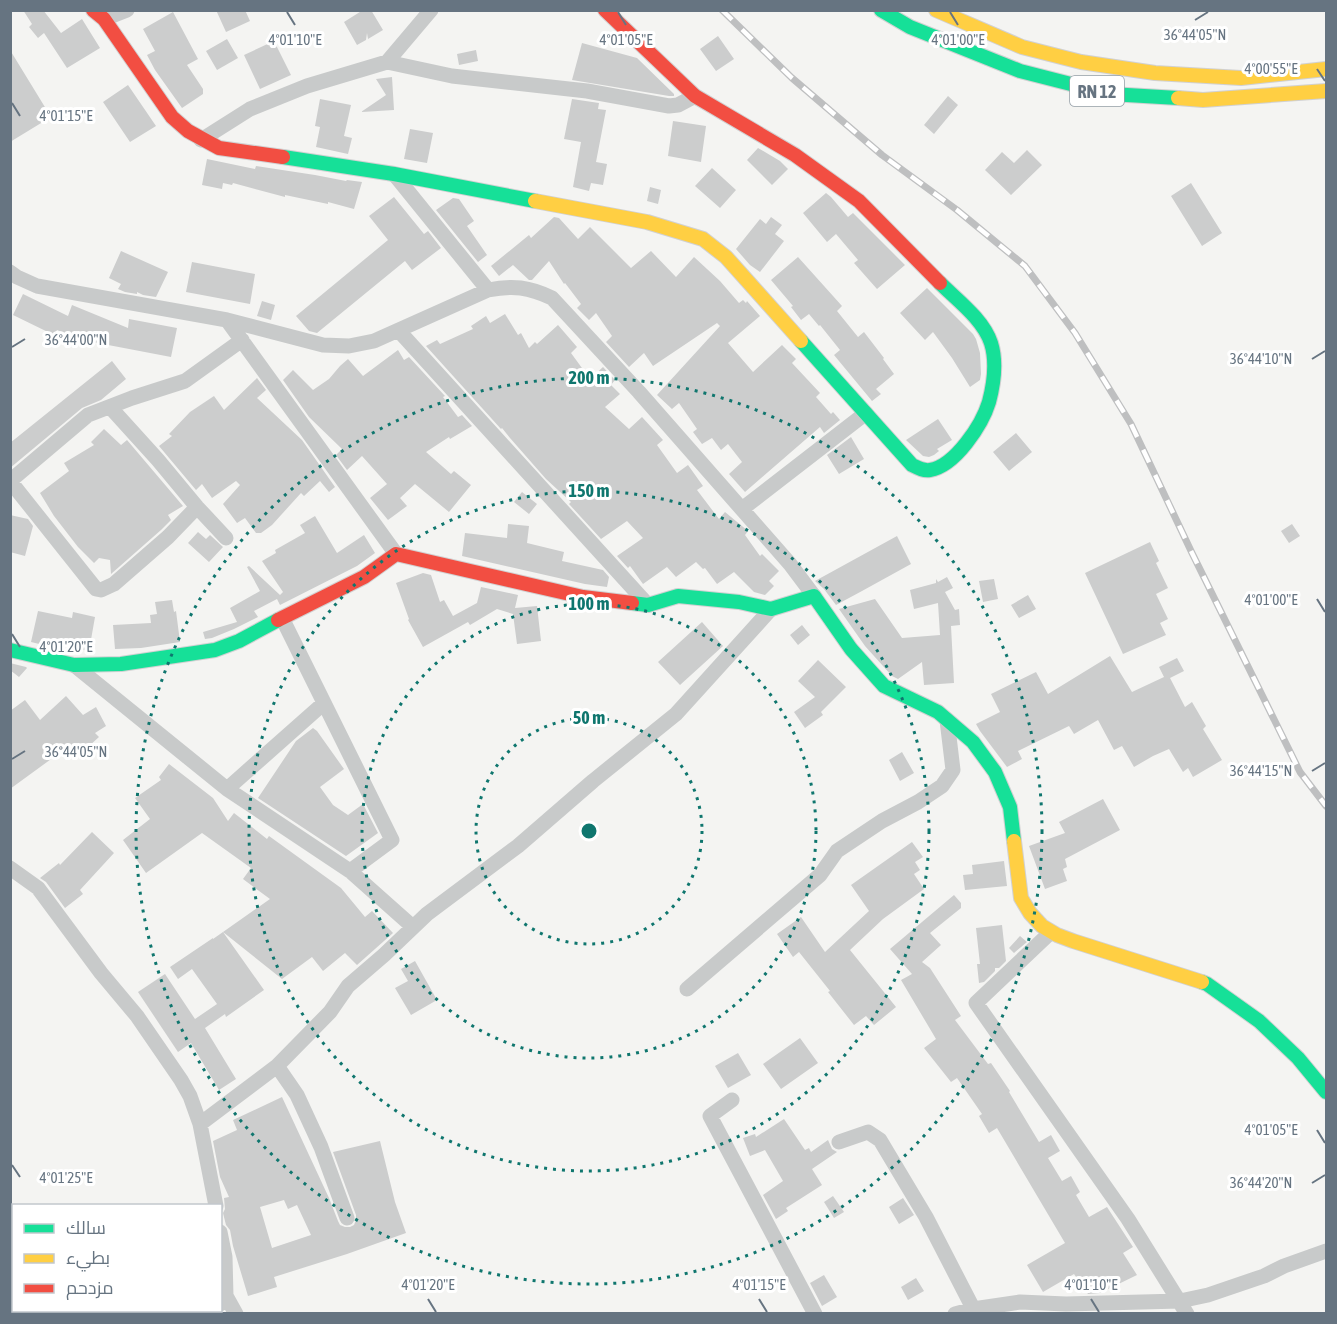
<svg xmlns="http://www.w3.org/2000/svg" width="1337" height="1324" font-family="'Asap Condensed',Cairo,sans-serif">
<rect width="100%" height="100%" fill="#f4f4f2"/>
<path fill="#cccdcd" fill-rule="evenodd" d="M23,10H43L61,33L82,19L100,48L67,68L44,33L38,38L29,27L32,24Z
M216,10H245L250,21L226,32Z
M363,10H371L383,30L368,39L367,33L366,40L357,45L344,22Z
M173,12L198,59L187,65L203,89V94L182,108L155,70L147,55L155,51L143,29Z
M718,36L734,59L716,71L700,49Z
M227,39L238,58L217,70L206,51Z
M274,41L291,75L260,89L244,55Z
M582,43L637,58L674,94V96H669L572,80Z
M10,50L51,117L10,142Z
M476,50L478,61L459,65L457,54Z
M392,77L394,110L361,112L386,95L376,79Z
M128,85L156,126L130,142L103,102Z
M948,96L958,105L934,134L924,125Z
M320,99L351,105L344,136L352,138L348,154L316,147L320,127L315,126Z
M572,99L599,103L598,109L606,110L596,162L607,164L603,185L591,183L589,191L573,187L581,142L564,139Z
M673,121L706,126L701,162L668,156Z
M410,129L433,133L427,163L404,159Z
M758,148L780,161L788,169L772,185L747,160Z
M1027,150L1042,165L1011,195L985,170L1002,152L1014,163Z
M207,159L255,169L256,166L315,175L346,181L347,180L362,182L354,209L328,202V204L285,195V197L233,183L232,185L223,183L222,189L202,185Z
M712,168L736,190L720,208L695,186Z
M1191,183L1222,233L1202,246L1171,196Z
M650,187L661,190L658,204L647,201Z
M826,193L831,197L848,217L853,213L905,265L877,289L854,263L858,260L836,234L827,242L803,213Z
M394,197L424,234L428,231L441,248L412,270L405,261L317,333L309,331L296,316L388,240L369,216Z
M453,198L459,199L474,221L467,226L487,255L478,262L436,210Z
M554,217L559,218L578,239L590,227L631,268L651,251L676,277L694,257L720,281L739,303L743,300L746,303L747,301L760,316L728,343L753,372L782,345L796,359L792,363L820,393L816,397L831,414L833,412L840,420L824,433L820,427L745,492L729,474L742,462L728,444L721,450L712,438L702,444L693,432L697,429L679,403L672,409L657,395L720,326L717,323L653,366L644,353L629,367L606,342L612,336L596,313L589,320L577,308L581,304L565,283L564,284L549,261L532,280H529L513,265L499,276L491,266L529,235L531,238Z
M771,217L782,225L775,234L784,241L760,272L750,265L736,249L760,219L766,224Z
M121,251L168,272L156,297L143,295L137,292V294L125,292L118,289L121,284L109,278Z
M798,257L842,306L837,311L858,337L864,332L884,358L883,359L894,374L876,389L881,394L872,401L834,355L840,350L820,325L819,326L809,314L801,320L791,307L793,306L771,280Z
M192,262L255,274L250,304L186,292Z
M927,288L973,334L976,339L980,353L981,374L980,380L970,387L952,358L933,332L925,340L900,313Z
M23,294L68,316L72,305L128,328L129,319L177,328L171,357L82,340L57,330L54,335L13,315Z
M262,301L275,305L271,320L257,316Z
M505,314L518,335L521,333L529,348L535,342L537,344L558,325L577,347L571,353L590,379L603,367L615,380L611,385L620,394L605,407L629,429L642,417L663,440L657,445L677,473L688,465L703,486L697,490L719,519L725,512L748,531L745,535L760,556L762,554L779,571L769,581L774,586L765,595L754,592L734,572L717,584L705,568L703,569L696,562L676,577L667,567L643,584L630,566L628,568L617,556L643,538L627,521L601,539L569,504L571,502L546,479L510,438L502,428L501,429L426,346L437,340L440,344L473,329L471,326L486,316L490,323Z
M398,350L404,360L409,357L445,396L443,397L458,417L462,415L472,426L450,439L449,437L426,452L451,474L454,471L471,485L449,512L415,484L400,498L407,506L388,520L370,498L387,484L362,456L347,470L336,455L342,449L309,417L283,380L293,370L313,390L329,379L340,366L348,359L363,376Z
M112,361L126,379L101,400L82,408L10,468V443Z
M257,378L266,390L257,398L302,440L335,487L329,492L320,481L304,496L301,493L272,525L261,533H256L245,518L237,523L223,504L240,485L236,481L212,498L202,484L196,490L159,446L172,436L169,434L190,412L214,396L224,410Z
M938,419L952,440L937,449L939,451L934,455L929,457L923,456L906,440Z
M104,429L121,445L127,440L183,506L168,515L171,520L161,530L111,574L110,560L99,558L94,563L78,547L54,516L40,493L69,471L64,463L94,445L91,442Z
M1016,433L1032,452L1009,471L993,452Z
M851,437L864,459L839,474L827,455Z
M522,492L537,504L529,514L514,502Z
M10,515L28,519L33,526L25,556L10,552Z
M315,516L337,553L364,535L375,553L357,566L280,605L277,599L254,611L258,617L234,629L212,638L205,639L203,632L237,622L230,608L260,591L247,567L249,566L280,595L283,592L262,561L276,553L275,550L305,533L300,525Z
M508,524L529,526L527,543L564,552L562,561L603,570L609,577L607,587L585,584L462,556L465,533L507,538Z
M1292,524L1300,536L1289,543L1281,531Z
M198,532L206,539L210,535L223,547L209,562L188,543Z
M897,536L911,564L862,591L836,605L824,589L815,581Z
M1150,542L1159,561L1156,563L1168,588L1156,594L1168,619L1160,623L1166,635L1123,654L1085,573Z
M423,573L431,575L440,602L444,600L453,616L477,603L481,587L518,595L515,608L537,606L541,641L517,644L513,614L497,609L470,625L468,622L423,647L408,620L409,619L396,583Z
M947,577L953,588L945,592L955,610L959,609L960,625L951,626L954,683L924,685L922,662L898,679L892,676L865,646L839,609L875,599L902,638L940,635L938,603L914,609L910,590L936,583V579L938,582Z
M994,579L998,599L983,602L979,581Z
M1028,595L1036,609L1019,618L1011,605Z
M172,600L174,612L176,611L180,642L141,648L115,649L113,625L151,623L150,615L157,614L155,602Z
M38,611L72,618L73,612L95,617L89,651L60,646V649L31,642Z
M702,622L723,646L680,685L658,662Z
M802,625L810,635L798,645L790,635Z
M1110,656L1132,692L1164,677L1159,667L1177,658L1184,671L1170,678L1185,707L1192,702L1206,726L1203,729L1222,760L1193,777L1188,768L1183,772L1169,749L1153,756L1134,767L1122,746L1114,750L1098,720L1074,734L1069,726L1018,751L1022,759L1007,767L980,731L976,724L1000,712L991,694L1036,672L1048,694Z
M818,660L846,687L821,712L823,715L805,728L794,712L815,697L798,681Z
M10,663L26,667L27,668L19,677L10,670Z
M66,696L83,715L96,707L106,726L95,733L99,737L78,756L69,746L10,789V711L25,700L40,720Z
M313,728L317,731L344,769L320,787L333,805L348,815L363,804L378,833L346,856L258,798L296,741Z
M902,752L914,773L900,781L889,760Z
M169,764L213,798L228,821L234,813L267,839L269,836L341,888L365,917L372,911L393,933L357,965L345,953L323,971L312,957L282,979L223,932L270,899L243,879L251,868L202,833L146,873L123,840L150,819L135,798L161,780L159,777Z
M1103,799L1120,830L1065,859L1067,867L1063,869L1067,881L1045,889L1029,846L1065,833L1059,822Z
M92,832L114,853L80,890L83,894L65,908L46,882L40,878L59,863L60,865Z
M912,842L923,857L915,862L920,870L914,874L924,889L883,919L850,950L896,1007L874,1025L866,1016L854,1025L828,992L830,991L799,952L793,957L777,934L801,917L825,952L869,911L851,885Z
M1004,861L1007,886L965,890L963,875L973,874L972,865Z
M954,895L961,903V908L930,933L941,945L922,962L930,968L961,1016L955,1020L988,1064L991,1063L1010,1091L1009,1092L1039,1142L1051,1135L1060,1151L1048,1158L1062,1181L1071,1176L1080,1192L1076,1195L1089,1217L1107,1207L1133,1247L1123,1253L1137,1275L1100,1293L1088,1294L1074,1274L1043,1292L1027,1265L1065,1243L997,1128L989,1133L979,1116L982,1114L957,1078L951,1082L924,1048L936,1039L901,980L912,974L890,949Z
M1002,925L1006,961L999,968H995V971L984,982L979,983L977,964H980L976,928Z
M223,932L264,990L226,1017L225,1014L205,1028L236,1079L219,1090L191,1043L178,1052L138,992L165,974L195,1019L217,1004L192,969L178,979L170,967L213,938V939Z
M1020,936L1027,942L1014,953L1009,948Z
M415,961L437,1000L411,1015L395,988L408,981L401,969Z
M800,1038L818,1063L781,1089L763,1064Z
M738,1053L751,1075L728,1088L715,1066Z
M282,1097L329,1198L338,1221L340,1225L345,1227H350L354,1225L356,1220V1215L333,1152L380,1141L395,1202L406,1233L347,1254L274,1277L277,1287L248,1296L233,1246L230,1230L226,1225L223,1213L225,1209L224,1198L229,1197L220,1177L213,1141L237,1130L233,1120ZM284,1200L288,1209L297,1205L311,1235L272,1248L260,1207Z
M784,1119L805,1150L809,1148L811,1152L828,1140L832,1149L837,1152L812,1169L822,1185L786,1208L788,1211L776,1219L763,1195L783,1181L765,1150L750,1156L743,1138L755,1134L756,1137Z
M833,1196L844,1212L834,1218L824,1202Z
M903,1198L914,1215L899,1224L889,1207Z
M824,1275L837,1297L822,1306L810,1283Z
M916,1278L924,1291L908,1300L901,1287Z"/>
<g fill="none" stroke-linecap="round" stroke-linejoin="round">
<g stroke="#d1d1d2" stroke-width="16">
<path id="fast" d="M881,10L910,27L1020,71L1110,94L1178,98
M283,157L394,174L535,201
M801,341L912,465C918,468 923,471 930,470C955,466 982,425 989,402C994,383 997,362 991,343C983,319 957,300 940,283
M632,603L648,605L678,596L739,602L771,609L814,596L851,649L884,686L938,712L973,742L995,772L1010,807L1014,841
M10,650L74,665L121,664L215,650L239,641L278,620
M1202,982L1207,984L1259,1021L1298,1058L1326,1092"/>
</g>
<g stroke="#d1d1d2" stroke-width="16">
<path id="slow" d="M936,10L1022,47L1081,62L1155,73L1241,78L1326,69
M1178,98L1203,100L1326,91
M535,201L647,222L703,239L726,257L801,341
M1014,841L1021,898L1030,913L1042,926L1057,935L1073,941L1202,982"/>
</g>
<g stroke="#d1d1d2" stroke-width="16">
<path id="jam" d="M93,10L104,19L172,117L188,131L219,148L283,157
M605,10L695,96L795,155L859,201L940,283
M278,620L364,577L396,554L583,597L632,603"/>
</g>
<path stroke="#c8caca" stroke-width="15" d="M104,19L127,10
M387,62L431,10
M201,140L250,109L307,86L387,62L452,76L587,91L669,106L678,105L695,96
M394,174L488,290
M10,272L17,277L37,286L227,320L323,345L349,346L374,341L488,290C513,285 529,287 552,298L639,392L790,564L814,596
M227,320L396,554
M399,331L648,605
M110,407L158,460L197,507L226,538
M10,481L88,415L132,398L185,381L242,340
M10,481L96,589L101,590L114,584L168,537L197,507
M742,509L866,413
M282,618L392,840L350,871
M74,665L227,789L350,871L413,927
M227,789L324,703
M10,868L38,888L101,973L137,1016L181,1080L190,1096L200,1124L277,1066L330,1012L348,986L384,955L427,914L518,846L593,781L676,714L771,609
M1051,932L976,1003L1128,1219L1187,1314
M687,989L820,875L837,851L882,821L918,802L942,786L953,770L947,720
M277,1066L297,1095L321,1147L347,1218
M732,1100L710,1116L815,1314
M200,1124L216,1206
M839,1142L868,1132L880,1140L926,1217L976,1314
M220,1232L225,1257L226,1296L220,1304
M10,1293L14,1295
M226,1296L236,1314
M38,1310L43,1314
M955,1314L973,1309L1020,1302L1066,1304L1180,1301L1208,1295L1264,1276L1284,1266L1326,1251"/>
<use href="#fast" stroke="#16e098" stroke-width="14"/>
<use href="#slow" stroke="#ffcf43" stroke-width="14"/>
<use href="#jam" stroke="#f24e42" stroke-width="14"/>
<g stroke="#bebfc0" stroke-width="7">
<path id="rail" d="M722,10L792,78L882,155L957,210L1025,266L1075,333L1131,424L1192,553L1300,772L1326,806"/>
</g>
<use href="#rail" stroke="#fff" stroke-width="4.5" stroke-dasharray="14" stroke-linecap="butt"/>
</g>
<path fill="none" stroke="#667481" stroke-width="2" d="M287,12L295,25M618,12L626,25M950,12L958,25M1195,20L1208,12M1317,69L1325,81M12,103L20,116M12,347L25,339M1312,359L1325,351M1317,599L1325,612M12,634L20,647M12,759L25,751M1312,771L1325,763M1317,1130L1325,1143M12,1165L20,1177M1312,1183L1325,1175M428,1299L436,1312M759,1299L767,1312M1091,1299L1099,1312"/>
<g fill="none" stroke="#0f766e" stroke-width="3" stroke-dasharray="3 6">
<circle cx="589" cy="831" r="113"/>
<circle cx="589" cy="831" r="227"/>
<circle cx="589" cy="831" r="340"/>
<circle cx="589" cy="831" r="453"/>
</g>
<g text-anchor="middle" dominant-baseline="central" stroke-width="6" stroke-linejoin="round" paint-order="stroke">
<rect fill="#fff" stroke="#949ea7" stroke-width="1.5" x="1070" y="76" width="54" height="30" rx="4.5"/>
<g font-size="18" font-weight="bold" fill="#667481">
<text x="1097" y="91">RN 12</text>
</g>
</g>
<g font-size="15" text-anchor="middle" fill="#667481" stroke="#fff" stroke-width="6" stroke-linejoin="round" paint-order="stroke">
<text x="1195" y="40">36°44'05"N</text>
<text x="295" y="45">4°01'10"E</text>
<text x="626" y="45">4°01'05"E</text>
<text x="958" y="45">4°01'00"E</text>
<text x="1271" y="74">4°00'55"E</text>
<text x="66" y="121">4°01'15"E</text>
<text x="76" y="345">36°44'00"N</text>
<text x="1261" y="364">36°44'10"N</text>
<text x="1271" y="605">4°01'00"E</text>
<text x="66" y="652">4°01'20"E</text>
<text x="76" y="757">36°44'05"N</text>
<text x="1261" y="776">36°44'15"N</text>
<text x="1271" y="1135">4°01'05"E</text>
<text x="66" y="1183">4°01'25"E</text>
<text x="1261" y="1188">36°44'20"N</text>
<text x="428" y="1290">4°01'20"E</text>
<text x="759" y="1290">4°01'15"E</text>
<text x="1091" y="1290">4°01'10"E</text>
</g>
<circle cx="589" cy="831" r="9" fill="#0f766e" stroke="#fff" stroke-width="3"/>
<g font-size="18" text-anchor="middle" font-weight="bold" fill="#0f766e" stroke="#fff" stroke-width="6" stroke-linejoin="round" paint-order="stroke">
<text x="589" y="384">200 m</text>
<text x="589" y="497">150 m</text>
<text x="589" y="610">100 m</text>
<text x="589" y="724">50 m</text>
</g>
<rect width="1337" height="1324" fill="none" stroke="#667481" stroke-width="24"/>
<rect x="12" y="1204" width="210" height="108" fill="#ffffff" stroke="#c2c7cd" stroke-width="1.5"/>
<rect x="24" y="1224" width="30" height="9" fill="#16e098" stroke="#c2c7cd" stroke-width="1.5"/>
<text x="66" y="1234" font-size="18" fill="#667481">سالك</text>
<rect x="24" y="1254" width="30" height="9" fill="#ffcf43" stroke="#c2c7cd" stroke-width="1.5"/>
<text x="66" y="1264" font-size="18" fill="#667481">بطيء</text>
<rect x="24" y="1284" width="30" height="9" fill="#f24e42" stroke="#c2c7cd" stroke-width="1.5"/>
<text x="66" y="1294" font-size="18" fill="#667481">مزدحم</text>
</svg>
